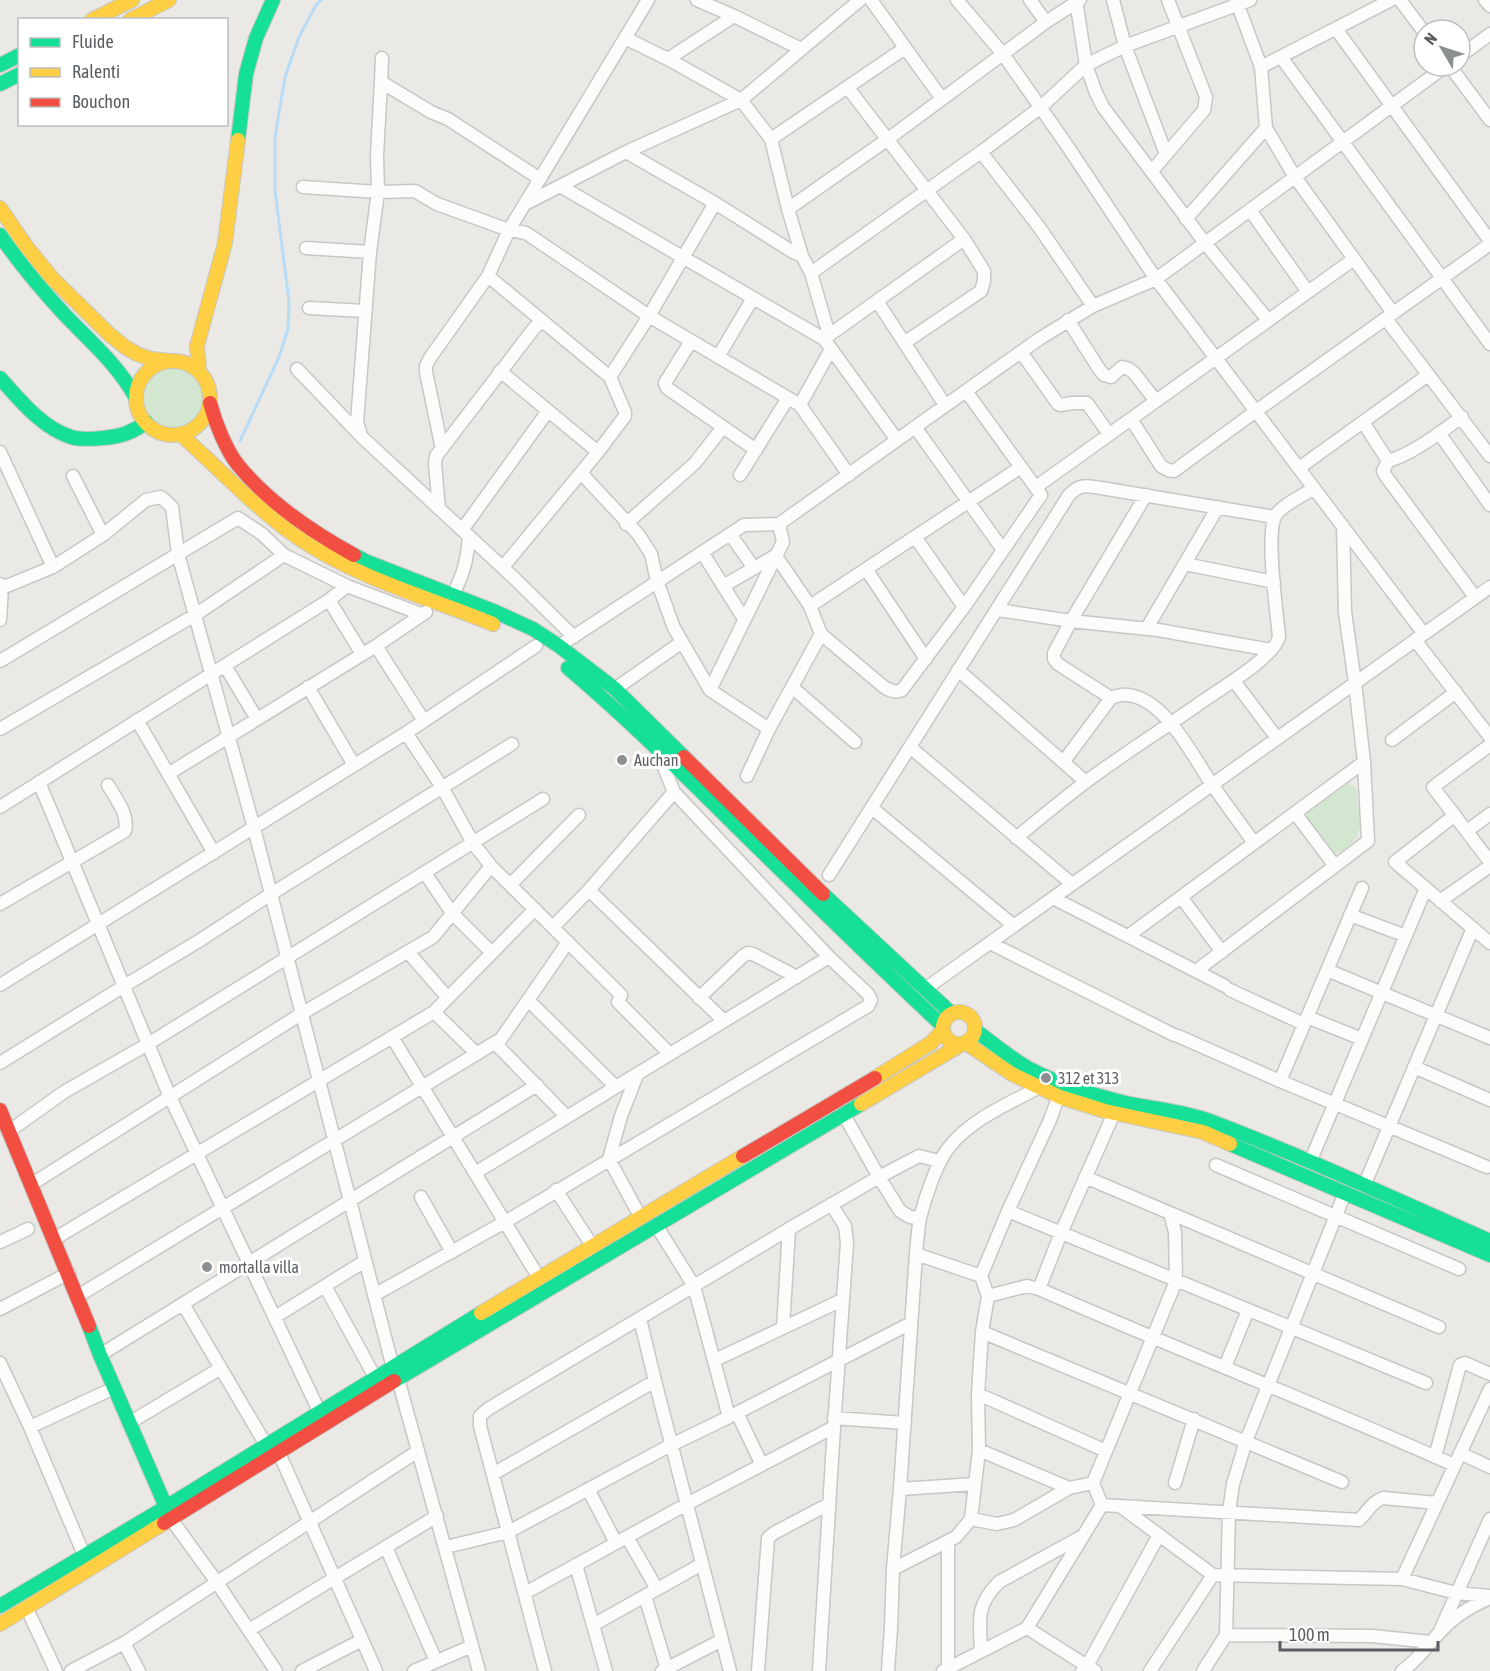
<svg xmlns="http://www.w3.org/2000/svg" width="1490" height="1671" font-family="'Asap Condensed',sans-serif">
<rect width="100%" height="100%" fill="#eae9e5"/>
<path fill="#d2e6d0" d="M144 398a30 30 0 1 1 60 0a30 30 0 1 1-60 0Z
M1349,783L1355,787L1357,791C1359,820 1368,840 1335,854L1331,852L1305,818L1306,814Z"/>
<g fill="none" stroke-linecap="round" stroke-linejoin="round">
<path stroke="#b8dcf5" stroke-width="3" d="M240,441L279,357L288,329L289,302L275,191V137L285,77L299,37L316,5L321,0"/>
<g stroke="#c7c7c7" stroke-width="15">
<path id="street" d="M697,0L734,16L801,49
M871,0L942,99
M957,0L1003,54L1066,144L1156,279L1424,634
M1030,0L1046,22
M1076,0L1086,65L1096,93L1103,107L1205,243L1268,320
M1113,0L1125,46L1166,154
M1236,0L1261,67L1266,128L1295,177L1393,313
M1400,0L1424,32
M1485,0L1490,6
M1336,29L1490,241
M625,38L668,59L741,100L771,139L788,209L802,256
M1460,56L1490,34
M1281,57L1490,344
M668,59L734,16
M1450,66L1490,120
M1261,67L1391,0
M381,82L382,58
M848,88L964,239L984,271V281L981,291L904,343
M771,139L905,48
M626,152L715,203L793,252L802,256L811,273L829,335
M981,152L1039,227L1093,306
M1152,171L1204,110L1206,97L1168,0
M540,179L448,119L431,112L381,82L377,156L378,192L415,191L437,204L509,230L526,233L649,316L800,405L849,475
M560,186L824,339L897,440
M303,187L378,192L370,252L357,422L360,432
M525,204L626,152L741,100L860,0
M788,209L888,139L1046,22L1080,0
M1250,210L1308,292
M1186,219L1266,128
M306,248L370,252
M811,273L981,152L1041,107L1086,65L1125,46L1250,0
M877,301L945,405
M309,308L365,311
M1386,319L1490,456
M1068,320L1099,369L1104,375L1111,377L1122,367L1129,369L1134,373L1156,401
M825,338L964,239
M691,341L665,383L667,388L756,450
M1021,352L1058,404L1060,405L1072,403H1087L1109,434
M718,357L753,298
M297,369L363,438L513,577L574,637
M500,371L598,452
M610,377L488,276L509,230L648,0
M800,405L831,349
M1462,417C1440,432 1413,454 1388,461L1383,471L1385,475L1475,597
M1131,419L1161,466L1168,470L1174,471L1256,411L1490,244
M1363,422L1388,461
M915,427L1003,550
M1439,433L1490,505
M442,449L426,372V366L430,358L488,276
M0,452L53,567
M1299,468L1428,375
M581,473L638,534L651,554L657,581L674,628L710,690
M740,475L788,398
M73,476L103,535
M1036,487L1354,259
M439,509L435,464L436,456L535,327L543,321
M626,524L695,463L723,427
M779,524L783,542L776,556L810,606L821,634L884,687C891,691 895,693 902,690L964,607L1041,495L966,391
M462,530L548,411
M730,534L754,568
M915,537L964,607
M702,552L744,619
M1185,564L1274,582
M503,567L598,452L625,416V412L610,377L649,316L715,203
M866,569L926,659
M0,584L2,588L0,620
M723,586L775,556
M2,588L53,567L103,535L146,500L161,497L172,507L178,554L254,828L393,1368
M453,595C464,572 467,561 469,536
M329,600L362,654
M810,606L1021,467
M998,610L1071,621L1158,630L1271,650
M1147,628L1218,507
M1415,640L1490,737
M376,646L424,721
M559,646L744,525L779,524L1039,339L1093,306L1156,279L1446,66
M0,661L238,518L262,534L284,555L347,586L421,614
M225,666L257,719
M958,670L1086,782
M1234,681L1277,738
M308,687L354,765
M792,687L855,742
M615,689L682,642
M1111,698L1058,664L1054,659V653L1071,621L1146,495
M137,720L214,853
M0,729L195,615L284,555
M769,729L710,690L776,556
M406,733L442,787L473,843L491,866L621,995L618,1002L670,1054
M1392,740L1456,692
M1490,745L1433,787L1490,862
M910,747L1072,884
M668,759L663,765L674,792
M1064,761L1111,698C1116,696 1122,694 1128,695C1165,699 1192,755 1211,783C1225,803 1240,823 1254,843
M168,774L376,646L426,612
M747,776L769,729L821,634
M39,782L170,1097L320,1413
M0,807L329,600L347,586
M872,808L1014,926
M1295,813L1335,866
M1455,815L1395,862L1490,943
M1467,831L1490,814
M1016,838C1039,819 1063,799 1087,781C1122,755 1160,731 1196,706C1215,692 1274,658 1279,637C1277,613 1265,532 1276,515C1282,505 1304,495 1314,488
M425,873L452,913L492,953
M829,875L1069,495C1081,483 1086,486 1101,488L1274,517
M510,885L579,815
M589,890L724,1021
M1181,897L1222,952
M1053,898L1225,986
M1440,901L1490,866
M0,904L125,831C129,814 116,799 108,785
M1350,915L1406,936
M1128,936L1364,762
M990,943L1174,1035
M408,952L448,998
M1327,970L1490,1038
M1196,971L1368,841L1364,762L1355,683L1345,612L1343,526
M0,985L406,733L536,646
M925,989L1490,587
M1230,990L1304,1024
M699,998L743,956L748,953L753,954L797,977
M528,1000L616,1087
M434,1012L477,1054
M1307,1017L1362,1039
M1178,1036L1280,1081L1487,1167
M392,1037L539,1278
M495,1043L567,1117
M0,1063L124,986L202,939L271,894L512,744
M1414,1067L1490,1100
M637,1075L621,1116L609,1159L641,1218
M1280,1081L1362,888
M844,1115L879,1177L900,1211L910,1217L920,1218
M8,1132L64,1092L148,1044L543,799
M1310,1162L1426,888
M1216,1165L1459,1269
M475,1173L829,957
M1085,1177L1439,1327
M32,1184L301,1014L433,937L491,866
M1364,1186L1473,928
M556,1190L593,1247
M421,1197L452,1252
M1008,1211L1426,1383
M656,1225L694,1286L729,1417
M54,1239L434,1012L535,909
M0,1242L28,1229
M916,1254L981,1276
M325,1286L376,1379
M1039,1289C1177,1349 1317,1404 1454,1465
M374,1295L505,1222L868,1006L871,1000L868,994L829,957L674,792L589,890L553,927
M78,1296L501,1039L568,942
M988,1296L1027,1286L1039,1289L1061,1233L1114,1113
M183,1304L266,1445
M0,1309L69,1273
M275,1317L365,1261
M640,1319L655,1381L730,1671
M783,1328L789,1229
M982,1332L1342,1482
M100,1355L537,1085
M715,1360L842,1300
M0,1363L30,1427L84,1555
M1225,1367L1248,1310
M398,1379L479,1671
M978,1394L1106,1451
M737,1413L762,1465
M834,1418L905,1423
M129,1423L221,1368
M30,1427L114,1388
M979,1450L1069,1488
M279,1453L376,1671
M1460,1453L1490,1467
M1435,1457L1460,1365L1465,1363L1490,1374
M493,1474L655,1381
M1175,1483L1194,1419
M588,1489L616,1543
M900,1489L975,1484
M1102,1505L1359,1520C1369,1511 1370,1503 1383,1498L1437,1503
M1102,1505L1093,1483L1176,1281L1175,1232L1170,1213
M1120,1506L1213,1575L1402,1579L1456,1593L1490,1596
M171,1519L216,1581L276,1671
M971,1519L997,1524L1014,1520L1069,1488L1093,1483
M627,1537L657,1589
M386,1547L436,1661
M446,1547L508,1532L671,1445L729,1417L911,1323
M576,1565L606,1671
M893,1569L956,1537L971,1519L979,1450L978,1394L982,1332L988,1296L981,1276L1008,1211L1050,1120L1059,1095
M1402,1579L1490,1389
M525,1593L687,1504L834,1427
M645,1596L667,1669
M27,1609L56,1671
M593,1625L702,1564
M1027,1628L1095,1671
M249,1630L437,1516
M1440,1631L1490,1519
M1226,1635L1372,1636L1431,1642
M124,1643L139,1671
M981,1651C980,1620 975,1606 999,1582L1079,1538
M948,1669V1541
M71,1671L124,1643L418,1451
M302,1671L362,1640
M414,1671L472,1646
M545,1671L480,1426V1416L488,1409L789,1229L879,1177L919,1156L939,1161
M662,1671L722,1640
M758,1671L768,1538L774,1533L829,1504
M819,1671L834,1427L847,1243L845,1226L831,1204
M888,1671L891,1628L893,1569L900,1489L916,1254C917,1242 918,1229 920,1218C925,1198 937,1161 950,1146C972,1119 1008,1104 1038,1088
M943,1671L1027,1628L1102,1505
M1082,1671L1087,1666L1159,1535
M1150,1671L1213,1575
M1203,1671L1226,1635L1229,1512L1233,1484L1246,1441L1345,1193
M1402,1671C1417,1661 1427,1646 1439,1633C1452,1618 1471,1606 1490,1598"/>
</g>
<g stroke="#c6c6c5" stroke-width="16">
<path id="fast" d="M0,65L20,55
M0,84L20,74
M238,140L246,74L256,38L273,0
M0,235C19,263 41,289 64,314C90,341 118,365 136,398
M0,378C20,400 42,428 71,437C81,440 93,439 103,438C119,437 134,432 146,422
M354,555L365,561L496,612L533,629L559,646L615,689L684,757
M568,668C626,717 680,770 734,824C803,892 872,960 943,1026
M823,894L951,1013
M976,1031C993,1043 1010,1058 1028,1068C1058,1084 1093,1095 1126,1103C1154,1109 1183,1111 1210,1121C1305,1157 1397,1200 1490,1241
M1230,1144L1490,1255
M89,1326L100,1355L166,1507
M394,1381L861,1104
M0,1606L166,1507L481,1313"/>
</g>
<g stroke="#c6c6c5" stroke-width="16">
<path id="slow" d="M92,20L132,0
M130,20L169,0
M0,208L26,246L52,278L109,334L125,347L137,354L151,359L170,361
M136 398a37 37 0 1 1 74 0a37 37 0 1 1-74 0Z
M199,371L197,346L225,243L238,140
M180,434C219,468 254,507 297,537C356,578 427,597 493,624
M943 1028a16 16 0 1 1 32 0a16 16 0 1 1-32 0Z
M966,1043L1012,1074L1060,1097L1105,1111L1203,1132L1230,1144
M875,1078L931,1043L943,1030
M861,1104L962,1044
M481,1313L743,1156
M0,1624L164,1523"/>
</g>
<g stroke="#c6c6c5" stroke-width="16">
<path id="jam" d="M210,403C215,422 226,450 238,465C269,503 312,532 354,555
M684,757L823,894
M0,1110L89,1326
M743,1156L875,1078
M164,1523L394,1381"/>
</g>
<use href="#street" stroke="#fcfcfb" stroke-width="12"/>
<use href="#fast" stroke="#16e098" stroke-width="14"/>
<use href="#slow" stroke="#ffcf43" stroke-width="14"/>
<use href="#jam" stroke="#f24e42" stroke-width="14"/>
</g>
<g fill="#8c8f90" stroke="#fff" stroke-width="2">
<circle cx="622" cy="760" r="6"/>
<circle cx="1046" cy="1078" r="6"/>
<circle cx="207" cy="1267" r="6"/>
</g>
<g text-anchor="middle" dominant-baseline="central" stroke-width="6" stroke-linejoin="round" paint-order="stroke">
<g font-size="16" fill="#5a5e62" stroke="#fff" text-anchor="start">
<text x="634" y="760">Auchan</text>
<text x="1058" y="1078">312 et 313</text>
<text x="219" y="1267">mortalla villa</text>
</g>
</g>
<rect x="18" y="18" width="210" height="108" fill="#ffffff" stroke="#bdbfc0" stroke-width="1.5"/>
<rect x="30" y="38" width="30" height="9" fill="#16e098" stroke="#bdbfc0" stroke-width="1.5"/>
<text x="72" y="48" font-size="18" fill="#5a5e62">Fluide</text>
<rect x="30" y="68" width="30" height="9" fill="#ffcf43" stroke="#bdbfc0" stroke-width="1.5"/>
<text x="72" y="78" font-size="18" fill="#5a5e62">Ralenti</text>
<rect x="30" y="98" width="30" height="9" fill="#f24e42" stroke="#bdbfc0" stroke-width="1.5"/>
<text x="72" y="108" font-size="18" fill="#5a5e62">Bouchon</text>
<g transform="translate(1442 48) rotate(309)"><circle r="28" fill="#ffffff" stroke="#bdbfc0" stroke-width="1.5"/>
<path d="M0-4.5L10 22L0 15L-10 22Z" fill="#8c8f90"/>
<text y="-9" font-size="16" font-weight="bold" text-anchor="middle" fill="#5a5e62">N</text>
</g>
<path d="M1280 1641v9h158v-9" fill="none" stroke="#5a5e62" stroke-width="3"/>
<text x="1289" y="1641" font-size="18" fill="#5a5e62" stroke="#ffffff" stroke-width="4.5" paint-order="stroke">100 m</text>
</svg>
